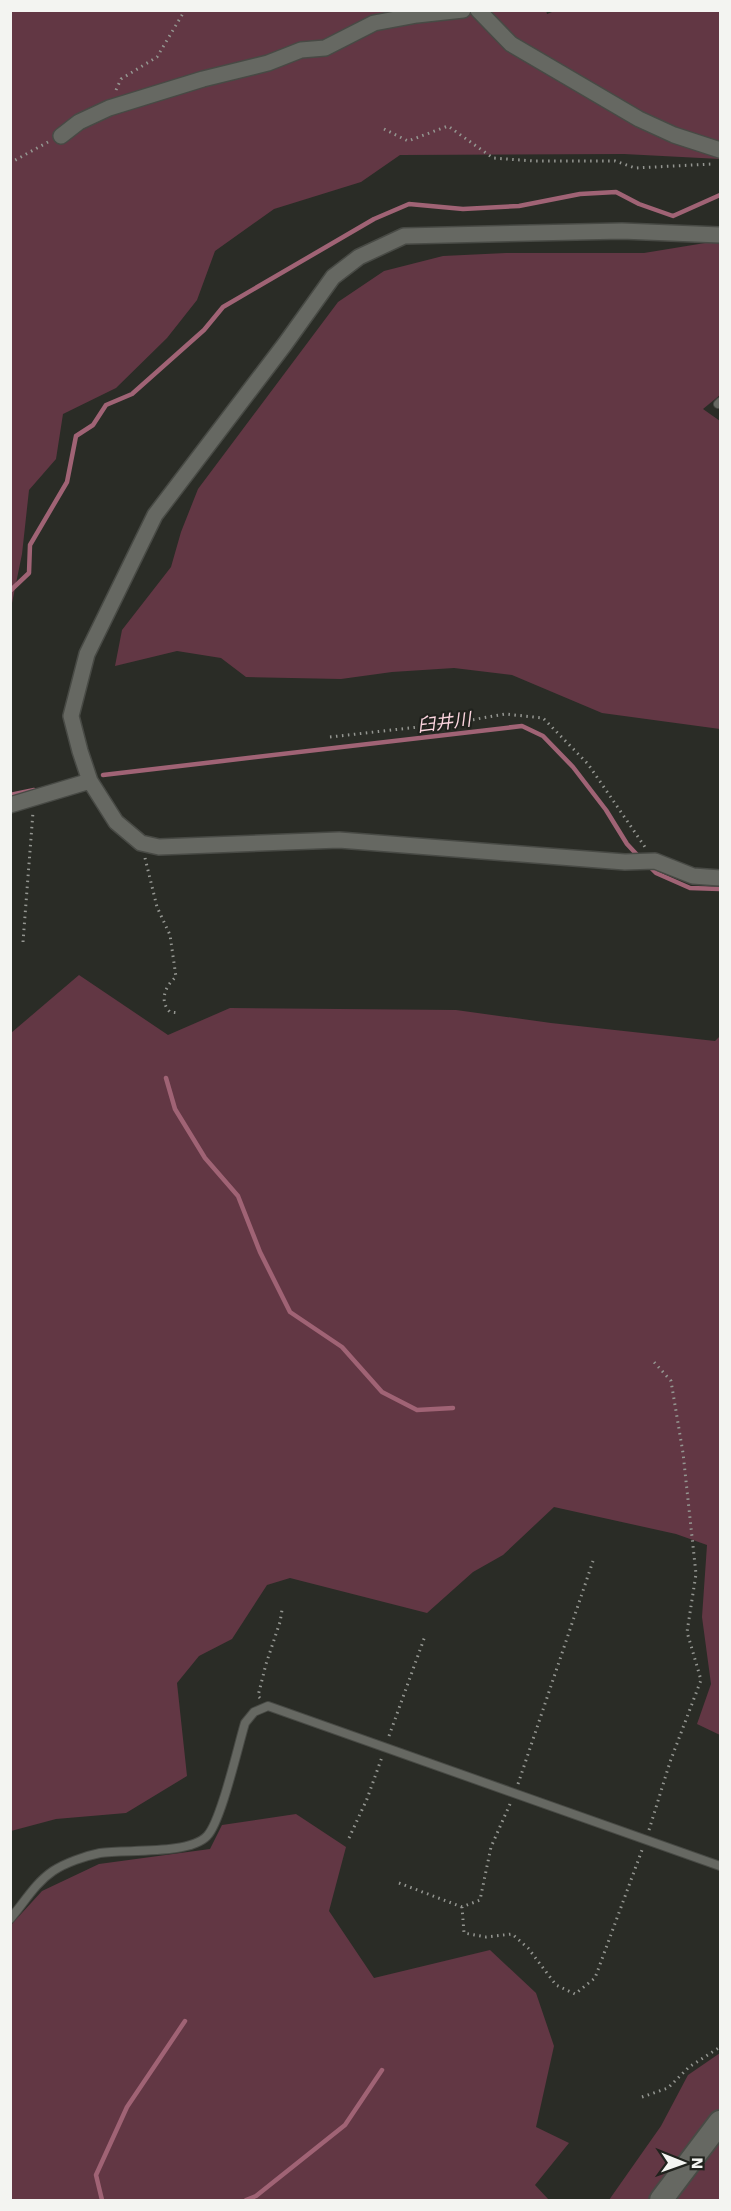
<svg xmlns="http://www.w3.org/2000/svg" width="731" height="2211" font-family="'Work Sans','Noto Sans JP',sans-serif">
<rect width="100%" height="100%" fill="#2a2c26"/>
<path fill="#623744" d="M546,10L547,14L557,10L720,11V159L624,154L400,155L361,182L274,209L215,251L197,300L167,338L116,388L63,414L56,459L29,490L22,554L11,608V11Z
M720,232V395L703,409L720,421V729L602,713L512,675L454,668L392,672L341,679L246,677L221,658L177,651L115,666L122,630L171,567L181,532L198,489L338,302L384,271L443,256L506,253H644L705,243Z
M79,975L168,1035L230,1008L456,1010L551,1023L715,1041L720,1036V1735L697,1724L711,1684L702,1617L707,1545L676,1534L554,1507L503,1555L473,1572L427,1613L290,1578L267,1585L232,1639L199,1656L177,1683L187,1776L126,1813L56,1819L11,1831V1033Z
M296,1814L346,1847L329,1911L374,1978L490,1950L536,1993L554,2046L536,2127L569,2143L535,2185L549,2200H11V1925L42,1891L99,1864L210,1849L222,1825Z
M720,2053V2200H609L661,2126L688,2075Z"/>
<g fill="none" stroke-linecap="round" stroke-linejoin="round">
<path stroke="#a06375" stroke-width="4.5" d="M10,591L29,573L30,545L67,482L76,436L93,425L106,405L132,394L204,330L223,307L374,219L409,204L463,209L519,206L580,194L616,192L639,204L673,216L720,195
M103,775L522,726L543,736L573,767L606,810L627,844L640,858
M10,795L34,790
M648,865L656,873L690,888L720,889
M166,1078L175,1109L205,1158L238,1196L260,1252L290,1312L342,1347L382,1392L417,1410L453,1408
M102,2200L96,2175L127,2107L185,2021
M246,2200L256,2196L345,2125L382,2070"/>
<g stroke="#484a45" stroke-width="10">
<path id="lane" d="M718,404L720,402
M10,1919C24,1903 35,1883 53,1871C65,1863 85,1856 100,1853C126,1849 189,1855 207,1836C221,1822 238,1746 245,1723L254,1712L268,1706L720,1866"/>
</g>
<g stroke="#484a45" stroke-width="18">
<path id="street" d="M478,10L511,44L639,119L674,135L720,150
M61,136L79,122L109,108L203,79L268,63L301,50L325,48L374,23L417,15L463,10
M720,235L622,231L404,236L359,257L333,277L285,344L155,515L87,654L71,716L80,751L90,781L116,822L141,843L159,847L339,840L625,862L655,861L693,876L720,878
M10,805L90,781"/>
</g>
<g stroke="#484a45" stroke-width="26">
<path id="secondary" d="M661,2200L720,2122"/>
</g>
<path stroke="#949691" stroke-width="3" stroke-dasharray="1.5 4.5" stroke-linecap="butt" d="M116,90L121,79L157,57L185,10
M384,129L408,141L448,126L493,158L534,161H615L635,168L712,164
M10,163L48,142
M330,737L454,723L505,714L543,718L588,764L645,847
M145,858L157,907L170,935L176,977C165,986 159,1001 170,1012L179,1013
M23,942L33,812
M260,1698L258,1696L266,1664L280,1622L282,1610
M389,1736L425,1636
M518,1784L593,1561
M510,1804L491,1847L480,1900L462,1907L464,1933L486,1937L512,1934L528,1948L556,1985L575,1994L595,1978L642,1850
M649,1830L670,1762L701,1680L687,1632L696,1574L683,1453L671,1381L654,1362
M349,1838L367,1799L382,1757
M399,1883L462,1907
M642,2097L668,2088L689,2067L720,2047"/>
<use href="#lane" stroke="#666862" stroke-width="8"/>
<use href="#street" stroke="#666862" stroke-width="15"/>
<use href="#secondary" stroke="#666862" stroke-width="22"/>
</g>
<g text-anchor="middle" dominant-baseline="central" stroke-width="4.5" stroke-linejoin="round" paint-order="stroke">
<g font-size="18" font-style="italic" fill="#fbd4de" stroke="#20221d">
<text transform="translate(444 722) rotate(-7)">臼井川</text>
</g>
</g>
<rect width="731" height="2211" fill="none" stroke="#f3f4f1" stroke-width="24"/>
<g transform="translate(683 2163) rotate(91)" stroke="#20221d" stroke-width="4.5" paint-order="stroke">
<path d="M0-4.5L10 22L0 15L-10 22Z" fill="#f3f4f1"/>
<text y="-9" font-size="16" font-weight="bold" text-anchor="middle" fill="#f3f4f1">N</text>
</g>
</svg>
